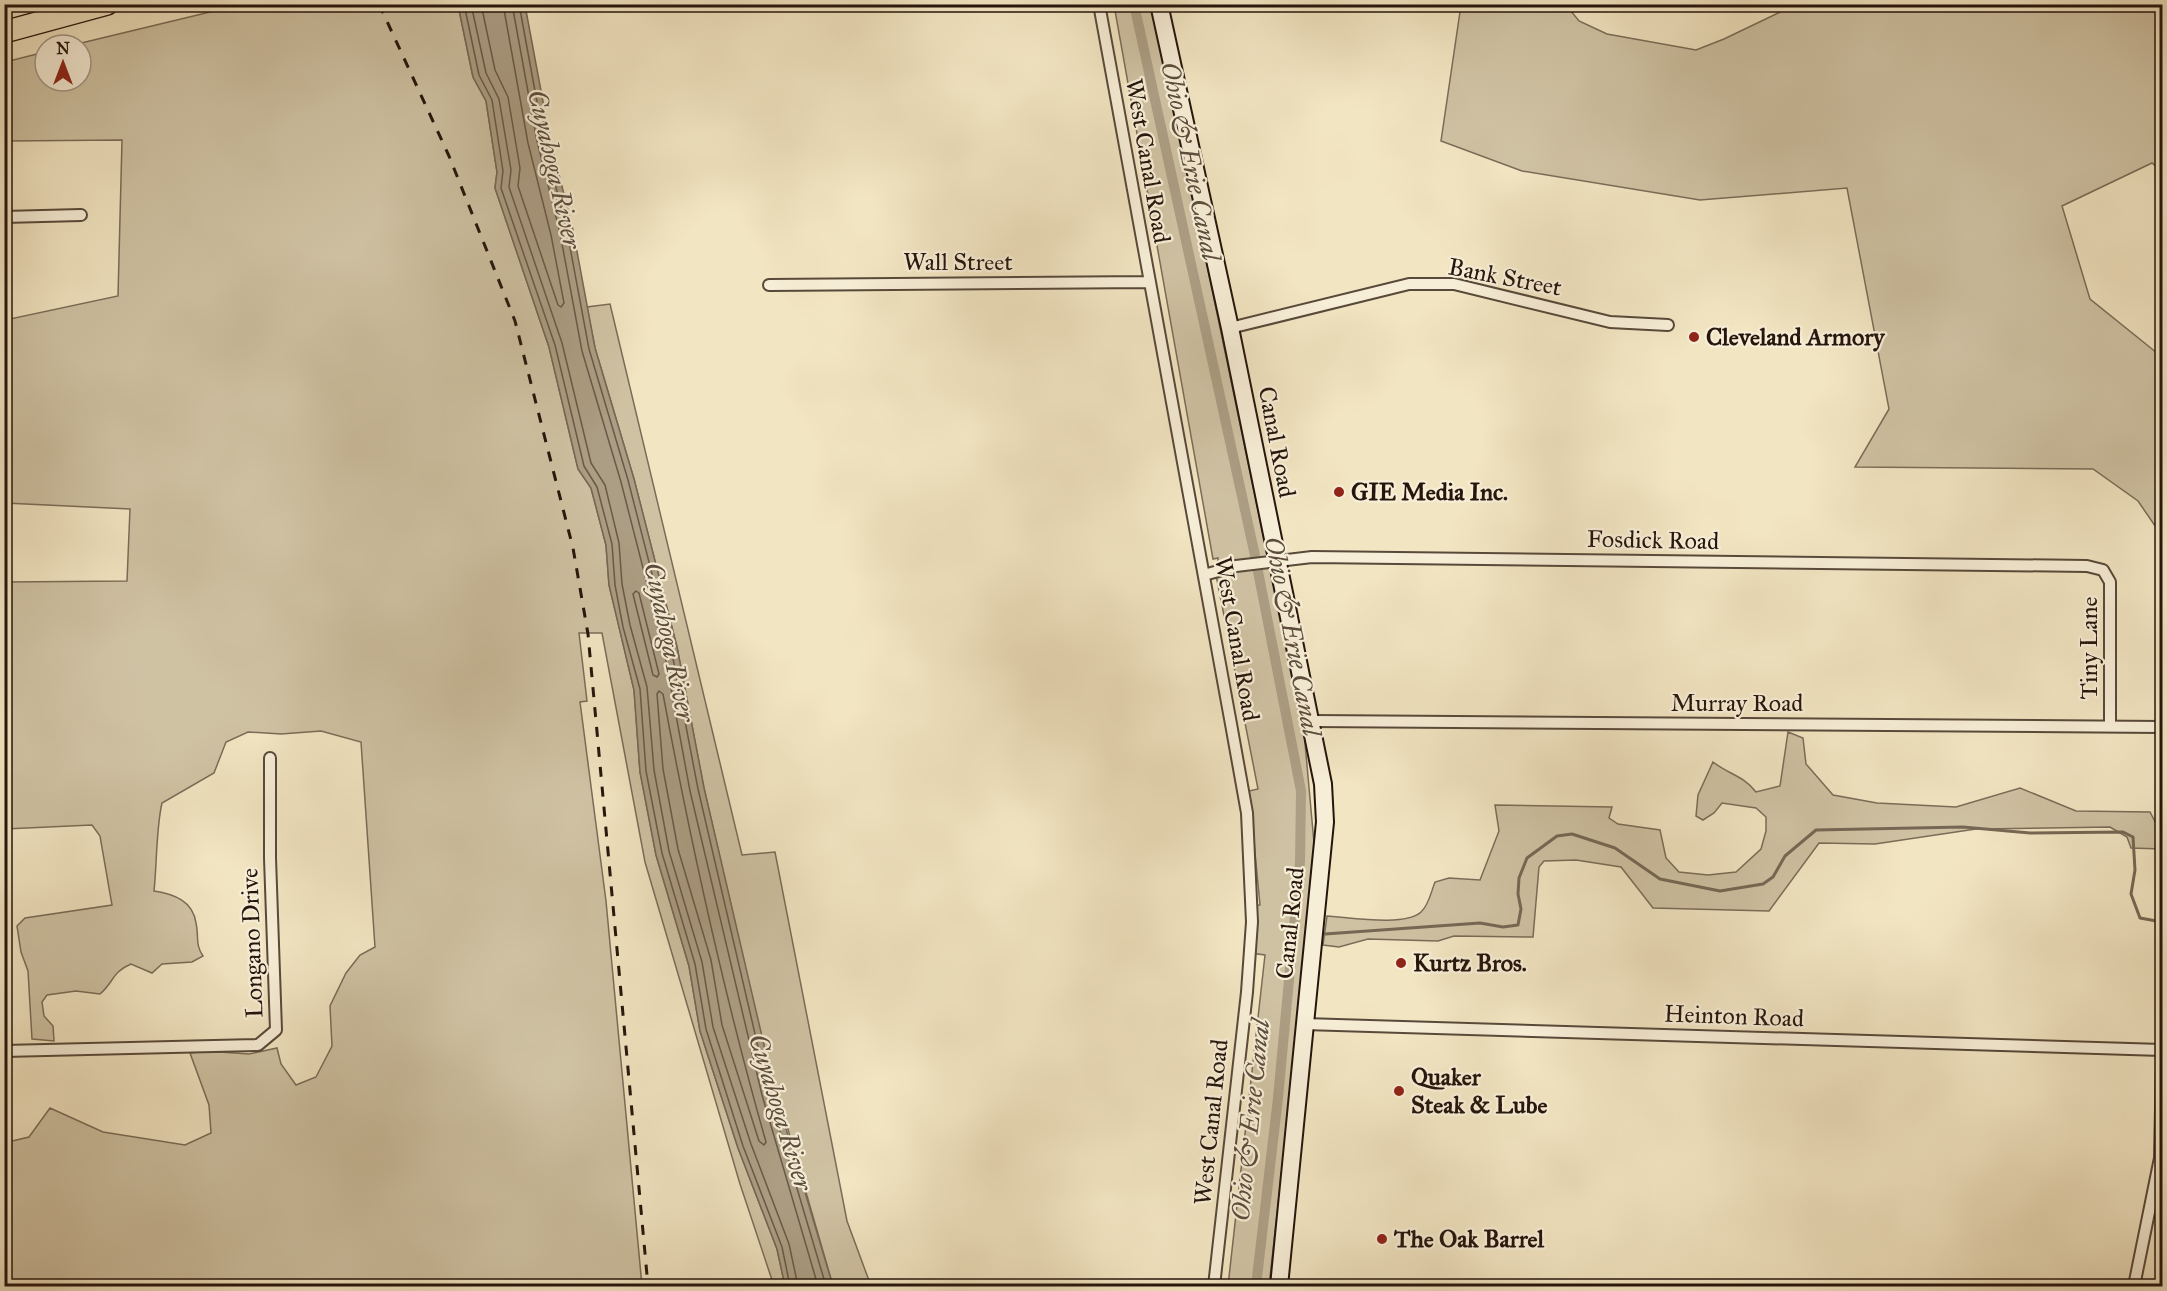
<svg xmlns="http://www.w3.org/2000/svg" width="2167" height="1291" font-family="'IM FELL Great Primer',serif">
<rect width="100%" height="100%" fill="#f2e5c2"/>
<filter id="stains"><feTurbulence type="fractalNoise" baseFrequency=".00333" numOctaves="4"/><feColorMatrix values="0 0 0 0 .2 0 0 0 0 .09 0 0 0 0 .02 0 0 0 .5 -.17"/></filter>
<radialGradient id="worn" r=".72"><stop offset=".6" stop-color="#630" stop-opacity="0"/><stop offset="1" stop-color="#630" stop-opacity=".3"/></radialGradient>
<path fill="#cfc2a3" stroke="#7a6c58" stroke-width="1.5" d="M239,5H458L473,77L486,101L497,172L495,188L549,347L578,469L591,488L606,545L609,585L634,690L640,772L656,855L689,966L700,1031L738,1148L777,1249L785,1286H774L740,1184L645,862L602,633H579L587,701L580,702L606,901L642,1286H18L5,1281L4,1146L8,1142L29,1137L50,1108L103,1132L185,1145L211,1133L209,1105L190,1053L205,1051L249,1054L277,1048L281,1064L296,1085L316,1077L332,1046L330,1006L346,973L360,955L375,947L361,742L321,731L281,734L248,732L226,742L214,773L162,803C156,829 157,863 154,891C174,894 193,901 196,923C199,936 195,945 203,956L192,962L162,964L152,973L131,964C112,972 114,982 100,994L76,991L47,995L42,1002L44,1016L53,1026L54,1041L32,1039L28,971L21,952L17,926L25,918L112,905L100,836L92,825L5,829V582L127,581L130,509L5,503V320L118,296L122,140L5,141V62L45,52V81H81V45H73Z
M1114,5H1153L1304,732L1316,865L1269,1286H1228L1265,955L1250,953L1254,906L1260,905L1249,791L1258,789L1216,575L1218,558L1213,559Z
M1461,5H1566L1579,21L1607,34L1696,50L1724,39L1795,5H2162V172L2152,163L2062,206L2090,299L2162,357V536L2138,501L2093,469L1855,467L1889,409L1847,188L1700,200L1522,171L1441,141Z
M610,304L742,855L775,852L847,1221L871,1286H833L760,1032L704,788L677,647L634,479L595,348L587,307Z
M1788,732L1803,738L1806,764L1833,795L1877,803L1956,807L2020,788L2076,811L2150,812L2161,833L2162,849L2131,848L2127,837L2110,827L1976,829L1875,844L1819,843L1769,911L1653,908L1621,867L1576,860L1544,861L1539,867L1533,937L1454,936L1438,941L1368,939L1339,947L1323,945L1327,916C1348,917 1405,927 1421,912C1429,905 1431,892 1435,882L1449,878L1480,880L1499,831L1495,805L1612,807L1609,818L1618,824L1660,830L1666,858L1679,872L1708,875L1736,872L1761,849L1766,831V817L1756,808L1722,803L1714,813L1703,820L1696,816L1698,795L1713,762C1728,774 1744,776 1756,792L1780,786Z"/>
<path fill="#ac9e84" stroke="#766754" stroke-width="1.5" d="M458,5H525L550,139L573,230L595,348L634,479L677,647L704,788L775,1092L833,1286H785L777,1249L738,1148L700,1031L689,966L656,855L640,772L634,690L609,585L606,545L591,488L578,469L549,347L495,188L497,172L486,101L473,77Z"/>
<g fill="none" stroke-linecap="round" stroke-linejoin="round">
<path stroke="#685a48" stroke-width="1.5" d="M464,4L479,75L492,100L503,171L501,188L555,345L584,466L597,487L612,544L615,585L623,627L640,689L646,771L662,853L695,964L706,1029L743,1146L782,1247L790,1286
M471,4L486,73L499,99L511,170L509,187L562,343L591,463L605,485L619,543L622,584L630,625L647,687L654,770L669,851L702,962L713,1027L751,1144L789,1244L798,1286
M481,4L495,70L508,97L520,168L518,186L558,305L561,307L564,303L551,235L528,143L503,4
M512,4L537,141L560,233L582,351L621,482L664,650L690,791L762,1095L818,1286
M519,4L544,140L567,231L589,349L628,480L671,648L698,789L769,1094L826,1286
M636,591L639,593L659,674L657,677L653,675L633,594Z
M659,691L663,694C691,844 724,995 766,1142L764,1145L759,1141L722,1025L711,960L678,849L663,769L657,694Z"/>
<path stroke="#766754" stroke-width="3" d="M1325,934L1480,923L1503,927L1518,925L1521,909L1518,894L1519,878L1527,858L1557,836L1572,834L1615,848L1660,879L1720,891L1763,884L1773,877L1785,856L1816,830L1963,827L2030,833L2123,832L2133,837L2135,870L2131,894L2140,918L2162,922"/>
<path stroke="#ac9e84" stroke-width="10" d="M1134,4L1254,551L1301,791L1300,862L1278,1098L1256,1286"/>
<g stroke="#58493a" stroke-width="14">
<path id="minor" d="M1099,4L1231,724L1247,813L1252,922L1247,992L1214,1286
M4,217L81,215
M769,285L1148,282
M1230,328L1409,284H1454L1610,322L1668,325
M1204,575L1236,566L1312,557L2087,566L2103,570L2110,582V726
M1312,721L2162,727
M1304,1024L2162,1050
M4,1051L258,1045L276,1030L270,858V758
M2134,1286L2160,1158L2162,1061"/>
</g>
<g stroke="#25150c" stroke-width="20">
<path id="secondary" d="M1159,4L1230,328L1323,784L1325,822L1279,1286"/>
</g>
<g stroke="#25150c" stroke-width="24">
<path id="motorway" d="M4,32L107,4"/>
</g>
<use href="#minor" stroke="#f7eed7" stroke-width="10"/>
<use href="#secondary" stroke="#f7eed7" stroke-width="16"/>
<use href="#motorway" stroke="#f2e5c2" stroke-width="21"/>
<path stroke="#25150c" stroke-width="3" stroke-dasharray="10 10" stroke-linecap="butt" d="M379,4L449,156L515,321L573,548L588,634L648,1286"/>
</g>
<g fill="#8f2418" stroke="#f7eed7" stroke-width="2">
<circle cx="1694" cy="337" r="6"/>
<circle cx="1339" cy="492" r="6"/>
<circle cx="1401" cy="963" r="6"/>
<circle cx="1399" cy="1091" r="6"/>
<circle cx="1382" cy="1239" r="6"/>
</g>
<g text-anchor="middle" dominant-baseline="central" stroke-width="4.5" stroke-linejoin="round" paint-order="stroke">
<g font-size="24" fill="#25150c" stroke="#f7eed7">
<text transform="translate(1148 161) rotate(80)">West Canal Road</text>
<text x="958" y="262">Wall Street</text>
<text transform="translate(1505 277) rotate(11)">Bank Street</text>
<text transform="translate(1277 442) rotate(79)">Canal Road</text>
<text transform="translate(1653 540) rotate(1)">Fosdick Road</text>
<text transform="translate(1237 639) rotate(80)">West Canal Road</text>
<text transform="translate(2089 648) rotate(-90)">Tiny Lane</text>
<text x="1737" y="703">Murray Road</text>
<text transform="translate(1290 923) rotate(-84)">Canal Road</text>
<text transform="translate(252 943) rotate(-92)">Longano Drive</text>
<text transform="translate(1734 1016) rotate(2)">Heinton Road</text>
<text transform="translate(1211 1122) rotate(-84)">West Canal Road</text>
</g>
<g font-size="24" font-weight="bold" fill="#25150c" stroke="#f7eed7" text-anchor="start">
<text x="1706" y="337">Cleveland Armory</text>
<text x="1351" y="492">GIE Media Inc.</text>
<text x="1413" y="963">Kurtz Bros.</text>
<text x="1411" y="1077">Quaker<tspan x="1411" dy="28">Steak &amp; Lube</tspan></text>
<text x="1394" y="1239">The Oak Barrel</text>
</g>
<g font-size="26" font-style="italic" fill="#5b4c3c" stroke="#f7eed7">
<text transform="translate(1191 161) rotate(78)">Ohio &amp; Erie Canal</text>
<text transform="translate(555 169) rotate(77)">Cuyahoga River</text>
<text transform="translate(1293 636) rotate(79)">Ohio &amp; Erie Canal</text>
<text transform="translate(670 642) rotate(78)">Cuyahoga River</text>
<text transform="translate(781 1112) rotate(73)">Cuyahoga River</text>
<text transform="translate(1250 1120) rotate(-84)">Ohio &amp; Erie Canal</text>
</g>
</g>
<rect width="2167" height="1291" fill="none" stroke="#f2e5c2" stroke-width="24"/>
<rect x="6" y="6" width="2155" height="1279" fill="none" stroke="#25150c" stroke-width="3"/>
<rect x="12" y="12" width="2143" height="1267" fill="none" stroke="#25150c" stroke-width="1.5"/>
<g transform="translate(63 63)"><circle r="28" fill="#f7eed7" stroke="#a39786" stroke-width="1.5"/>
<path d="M0-4.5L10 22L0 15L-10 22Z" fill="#8f2418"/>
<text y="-9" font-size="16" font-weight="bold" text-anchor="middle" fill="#25150c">N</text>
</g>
<rect width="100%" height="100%" filter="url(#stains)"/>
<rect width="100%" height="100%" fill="url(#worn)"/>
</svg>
